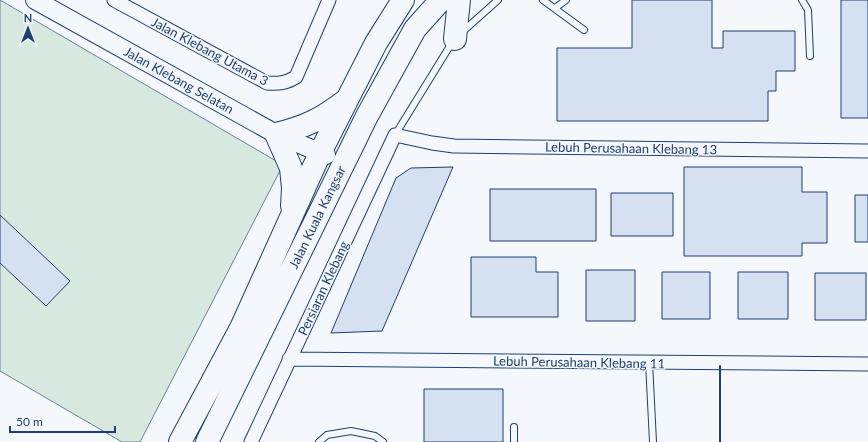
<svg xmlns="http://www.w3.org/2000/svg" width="868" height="442" font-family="Lato,sans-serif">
<rect width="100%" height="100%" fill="#f4f7fb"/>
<path fill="#d7e8df" stroke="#687fa3" d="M0,0L283,165L140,442H122L0,371Z"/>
<path fill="#d5e0f0" stroke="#1d3f73" d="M632,0H712V48H723V31H795V71H776V91H768V121H557V48H632Z
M841,0H868V118H841Z
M453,167L382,331L331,333L396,178L411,168Z
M684,167H802V192H827V243H802V256H684Z
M490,189H596V241H490Z
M611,193H673V236H611Z
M855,195H868V242H855Z
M0,215L70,281L46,306L0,263Z
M471,257H536V272H558V317H471Z
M586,270H635V321H586Z
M662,272H710V319H662Z
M738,272H788V319H738Z
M815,273H866V320H815Z
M424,389H503V442H424Z"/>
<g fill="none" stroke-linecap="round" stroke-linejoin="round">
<g stroke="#1d3f73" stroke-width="8">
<path id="lane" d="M543,0L584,30
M802,0L808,10L810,56
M555,8L566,0
M461,33L498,0
M395,135L453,41
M649,362L653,442
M514,427V442
M319,442L327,435L351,431L375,436L383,442"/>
</g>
<g stroke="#1d3f73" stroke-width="15">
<path id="street" d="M114,0L267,83C279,84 286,83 296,77L329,0
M289,359L868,364
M251,442L395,135L432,143L454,146L868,151"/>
</g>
<g stroke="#1d3f73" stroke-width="20">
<path id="secondary" d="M35,0L276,134L326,155"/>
</g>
<g stroke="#1d3f73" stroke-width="24">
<path id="highway" d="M455,39L459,0
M292,206L293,188L291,168L276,134C306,127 321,119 345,101
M180,442L241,328L320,153L376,43L403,0
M207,442L367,116L415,29L441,0"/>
</g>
<use href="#lane" stroke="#f4f7fb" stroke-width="6"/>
<use href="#street" stroke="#f4f7fb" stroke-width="13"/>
<use href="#secondary" stroke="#f4f7fb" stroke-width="18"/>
<use href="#highway" stroke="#f4f7fb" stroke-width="22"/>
<path stroke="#1d3f73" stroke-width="2" d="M720,366V442"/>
</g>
<g text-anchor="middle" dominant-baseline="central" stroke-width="3" stroke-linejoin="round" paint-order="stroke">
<g font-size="13" fill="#1d3f73" stroke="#f4f7fb">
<text transform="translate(210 51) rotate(28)">Jalan Klebang Utama 3</text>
<text transform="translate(179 80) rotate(29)">Jalan Klebang Selatan</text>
<text transform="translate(631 148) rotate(1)">Lebuh Perusahaan Klebang 13</text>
<text transform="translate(317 217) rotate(-64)">Jalan Kuala Kangsar</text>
<text transform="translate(323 288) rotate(-65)">Persiaran Klebang</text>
<text transform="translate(579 362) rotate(1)">Lebuh Perusahaan Klebang 11</text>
</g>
</g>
<g transform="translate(28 28)" stroke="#f4f7fb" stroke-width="3" paint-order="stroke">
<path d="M0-3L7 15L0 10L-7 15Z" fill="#1d3f73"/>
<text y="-6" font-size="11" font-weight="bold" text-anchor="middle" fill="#1d3f73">N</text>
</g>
<path d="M10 426v6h105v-6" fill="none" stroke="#1d3f73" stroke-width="2"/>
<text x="16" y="426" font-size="12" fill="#1d3f73" stroke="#f4f7fb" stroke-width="3" paint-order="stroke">50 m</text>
</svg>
